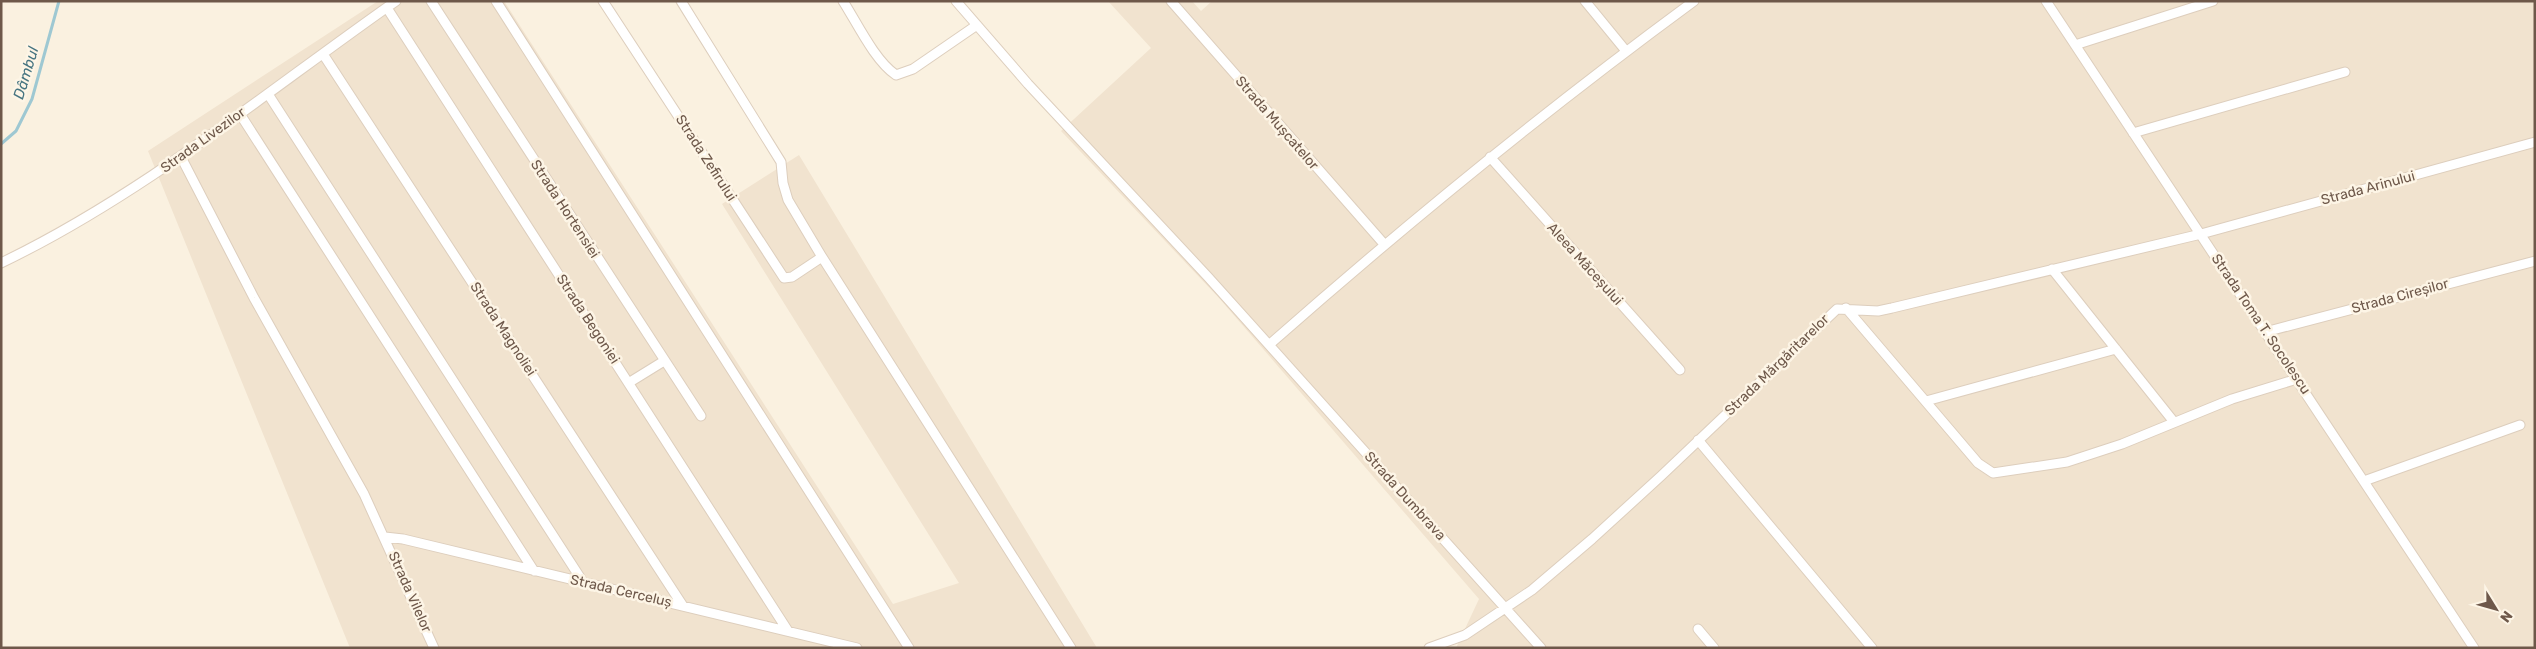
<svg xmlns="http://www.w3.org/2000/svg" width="2536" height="649" font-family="Rubik,sans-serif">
<rect width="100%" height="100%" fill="#faf1e0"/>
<path fill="#f1e3cf" d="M378,1H504L893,604L959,583L722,204L799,155L1097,648H350L148,151Z
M1108,1H1192L1201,11L1212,1H2535V648H1456L1479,599L1219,298L1061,131L1151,48Z"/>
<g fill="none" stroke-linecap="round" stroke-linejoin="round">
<path stroke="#9ec8d2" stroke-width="3" d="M1,144L16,131L32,99L59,1"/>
<g stroke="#ddcebd" stroke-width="11">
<path id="street" d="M431,1L701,416
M496,1L909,648
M603,1L784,278L792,277L822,257
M681,1L781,162L783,183L788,200L822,257L1071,648
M843,1C857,23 875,61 896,75L913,69L977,25
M956,1L1028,84L1208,277L1541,648
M1171,1L1384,244
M1585,1L1626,51
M2046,1L2474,648
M387,8L788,631
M2075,45L2213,1
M323,54L683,606
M268,94L583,582
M240,114L534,571
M2133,133L2345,72
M181,157L254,298L364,494L434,648
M1490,157L1680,370
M1,263C144,194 266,92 396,1
M2052,269L2174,422
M1846,308L1978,463L1993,473L2067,462L2122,444L2232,399L2297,379
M2265,332L2535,261
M1269,345C1406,224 1547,109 1694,1
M630,382L664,361
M1926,401L2116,349
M1698,440L1872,648
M2364,481L2520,425
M385,537L403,539L857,648
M1698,629L1714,648
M1429,648L1465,635L1532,590L1592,539L1661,476L1837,309L1878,311L1892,308L2201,234L2535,142"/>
</g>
<use href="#street" stroke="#fff" stroke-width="9"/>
</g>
<g text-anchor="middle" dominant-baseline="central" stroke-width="5" stroke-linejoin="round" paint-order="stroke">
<g font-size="14" fill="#6e584a" stroke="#fdf5e6">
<text transform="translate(1277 123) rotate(49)">Strada Mușcatelor</text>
<text transform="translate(203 140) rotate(-36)">Strada Livezilor</text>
<text transform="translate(706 158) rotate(57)">Strada Zefirului</text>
<text transform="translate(2368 188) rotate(-15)">Strada Arinului</text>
<text transform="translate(565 209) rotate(57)">Strada Hortensiei</text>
<text transform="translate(1585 264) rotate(48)">Aleea Măceșului</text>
<text transform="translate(2400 296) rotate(-15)">Strada Cireșilor</text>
<text transform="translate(588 319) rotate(57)">Strada Begoniei</text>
<text transform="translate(2261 324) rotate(56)">Strada Toma T. Socolescu</text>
<text transform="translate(503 329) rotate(57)">Strada Magnoliei</text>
<text transform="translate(1777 365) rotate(-44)">Strada Mărgăritarelor</text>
<text transform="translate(1405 496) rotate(48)">Strada Dumbrava</text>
<text transform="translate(621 591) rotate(13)">Strada Cerceluș</text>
<text transform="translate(410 592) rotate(66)">Strada Vilelor</text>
</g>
<g font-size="15" font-style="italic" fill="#467480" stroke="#fdf5e6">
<text transform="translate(26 73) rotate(-73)">Dâmbul</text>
</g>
</g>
<rect width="2536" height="649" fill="none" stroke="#6e584a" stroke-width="5"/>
<g transform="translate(2496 609) rotate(127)" stroke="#fdf5e6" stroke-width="4" paint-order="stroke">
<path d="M0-4L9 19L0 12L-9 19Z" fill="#6e584a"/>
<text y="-8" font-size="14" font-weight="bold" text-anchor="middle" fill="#6e584a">N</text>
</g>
</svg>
